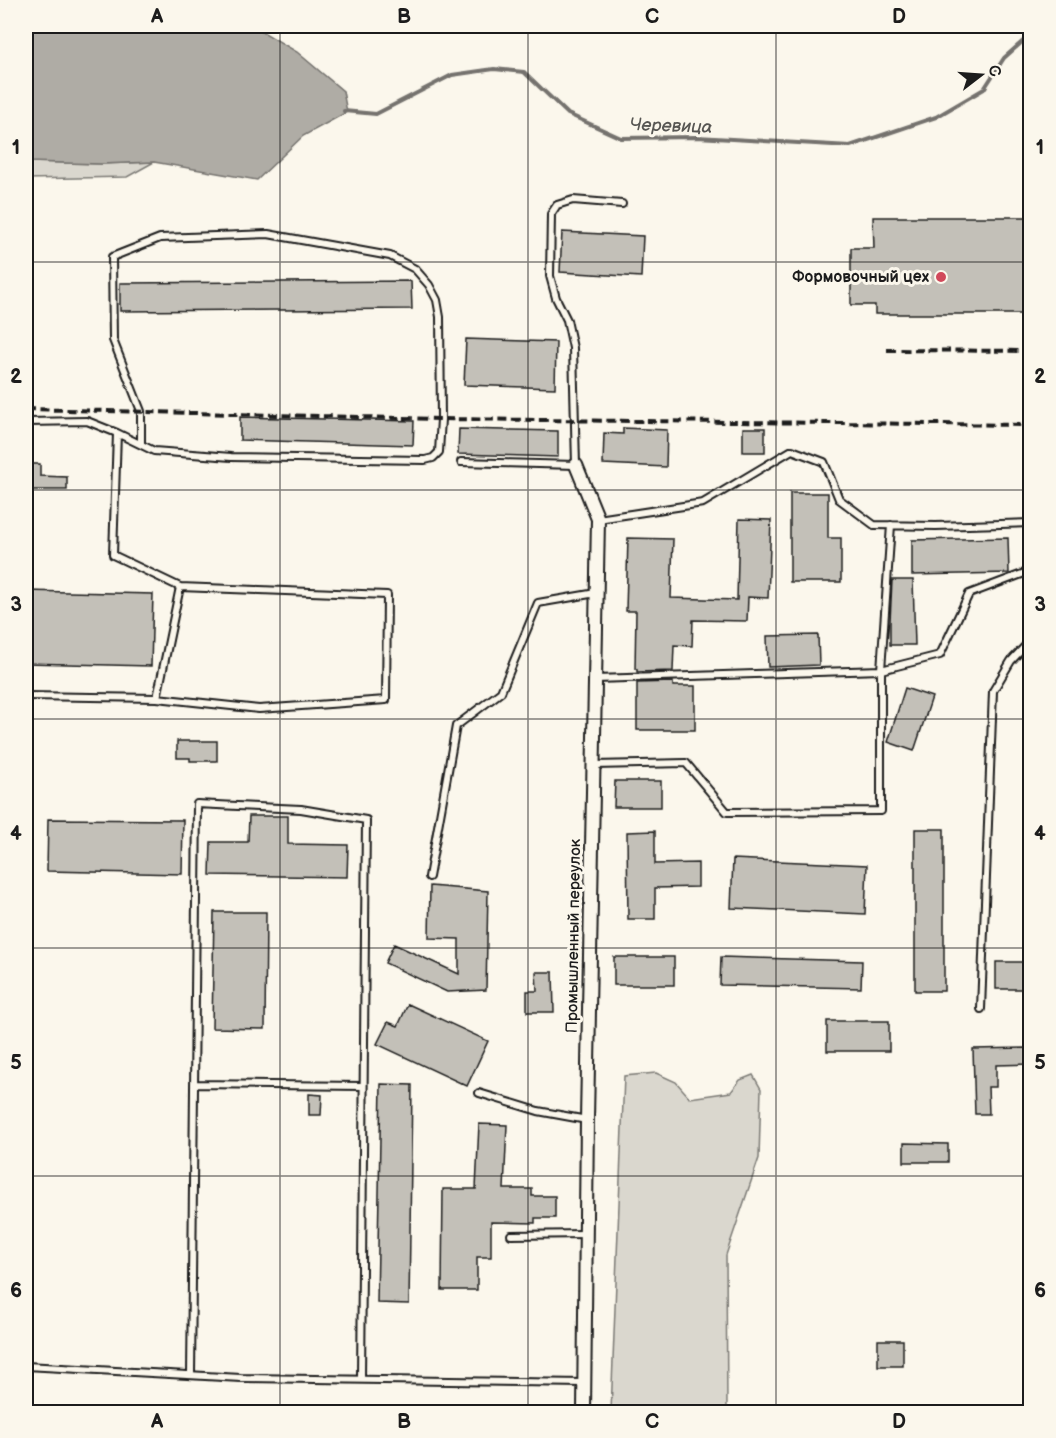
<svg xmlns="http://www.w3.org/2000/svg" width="1056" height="1438" font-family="'Balsamiq Sans',sans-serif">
<rect width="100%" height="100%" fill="#fbf7ec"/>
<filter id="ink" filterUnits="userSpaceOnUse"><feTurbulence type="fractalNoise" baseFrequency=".0167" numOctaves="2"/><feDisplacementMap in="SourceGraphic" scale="12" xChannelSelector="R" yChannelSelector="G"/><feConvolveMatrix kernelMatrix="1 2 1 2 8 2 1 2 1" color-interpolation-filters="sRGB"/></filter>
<g filter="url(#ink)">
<path fill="#dad7ce" stroke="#7b7a75" stroke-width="1.5" d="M26,160L29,162L101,164L154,162L127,177L26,179Z
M656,1073L676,1082L690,1098L731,1092L740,1080L753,1075L761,1089L759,1158L726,1255L727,1410L751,1412H716L712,1409L611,1412L624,1076Z"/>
<path fill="#afaca5" stroke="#74726e" stroke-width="1.5" d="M26,26H253L297,52L343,91L347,112L303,136L257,180L154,162L101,164L28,162L26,160Z"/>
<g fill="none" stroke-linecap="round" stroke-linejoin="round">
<path stroke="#74726e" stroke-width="4" d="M344,111L376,114L452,75L494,69L524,72L568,114L621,138L697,137L850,146L936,117L984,89L1004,58L1030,35"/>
</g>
<path fill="#c3c0b8" stroke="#1c1c1c" stroke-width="1.5" d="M873,217H1030V314H875V305H851V248H874Z
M562,232L643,236L641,277L560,272Z
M411,281L412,309L120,311V283Z
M466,339L556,342L555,388L464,385Z
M240,417L414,421L413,445L240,440Z
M623,428L667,430L666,467L603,464L604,433L623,434Z
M743,428H765V452H743Z
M459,429L558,431V457L458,454Z
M26,464H40V476L67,477V490H26Z
M790,493H828V538H841V582H790Z
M739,519L771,520L768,598L748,597L747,621L693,620L692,646L674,645L673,671L637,672V669H635L636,611H626L628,538L673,539L671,598L737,600Z
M1008,538L1009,573L912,575V540Z
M892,580H913L915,645H890V622Z
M26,591L153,594L151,666L26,663Z
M818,635L819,665L768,667L767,636Z
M673,682V686H695V730H637V683Z
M905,688L932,697L914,751L888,742Z
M177,741H217V761H190V758H177Z
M615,781H661V807H614Z
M249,816H288V844L348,845L347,877L210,875L211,842H248Z
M48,819L183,820L182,874L47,871Z
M915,829H944V991H915Z
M655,831V864L698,863V887L655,888V919H628L627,832Z
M733,859L867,865L865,914L731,908Z
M430,886L488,891L486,990L447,992L385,963L394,944L459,974V939L429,938Z
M214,912H266L265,1029L212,1028Z
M614,957H674V985H614Z
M721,957L862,961L861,988L720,985Z
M996,962H1030V989H996Z
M536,972H553L554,1012H527V991H537Z
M408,1004L488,1041L467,1086L377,1044L388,1022L398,1026Z
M827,1021H889V1051H827Z
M1030,1048V1064L996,1065V1087H988L989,1114H975L973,1049Z
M381,1084L412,1085L409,1304L377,1303Z
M309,1094L322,1095L321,1115H309Z
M479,1124L507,1125L504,1189H532V1196H555V1218H535V1223L491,1222V1257H477V1290H442L443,1189H476Z
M904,1143L948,1144V1162H904Z
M878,1340H903V1366H878Z"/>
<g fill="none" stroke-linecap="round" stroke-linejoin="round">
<g stroke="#1c1c1c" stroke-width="10">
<path id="lane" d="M26,422L87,421L117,433L154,451L231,457L425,460L433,458L439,452L441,419L440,317L437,300L429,285L415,269L390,256L268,234L160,238L112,257L113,340L141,411V444
M461,462L576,465L573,348L567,320L556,298L550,276L551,214L557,205L573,200L622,204
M598,519L703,503L792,450L824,462L839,499L874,525L936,526L1030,523
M595,679L881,670L940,655L969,594L1030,571
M26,696L157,698L180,587L113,555L117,433
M157,698L259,709L386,700L387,595L180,587
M594,765L686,763L727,812L881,811V670L891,525
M429,877L456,726L501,692L538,603L596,593
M981,1009L993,691L1011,661L1030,641
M194,1084L363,1086
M479,1093L538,1111L587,1120
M511,1235L586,1234
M26,1366L241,1378L584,1383
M191,1375L197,804L301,809L366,820L361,1378"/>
</g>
<g stroke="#1c1c1c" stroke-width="16">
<path id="street" d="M576,465L598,519L587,1120L584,1412"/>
</g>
<use href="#lane" stroke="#fbf7ec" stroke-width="6"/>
<use href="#street" stroke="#fbf7ec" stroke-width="12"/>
<path stroke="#1c1c1c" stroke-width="4" stroke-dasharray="9 4.5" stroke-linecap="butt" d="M887,350L1030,351
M26,409L441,419L1030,425"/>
</g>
</g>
<path fill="none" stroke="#1c1c1c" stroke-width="1.5" stroke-opacity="0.55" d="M280,26V1412M528,26V1412M776,26V1412M26,262H1030M26,490H1030M26,719H1030M26,948H1030M26,1176H1030"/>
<circle fill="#d1495b" stroke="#fbf7ec" stroke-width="2" cx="941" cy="277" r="6"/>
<g text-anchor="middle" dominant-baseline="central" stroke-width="6" stroke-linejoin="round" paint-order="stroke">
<g font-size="16" font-weight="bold" fill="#1c1c1c" stroke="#fbf7ec" text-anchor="end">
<text x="929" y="277">Формовочный цех</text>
</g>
<g font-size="16" fill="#1c1c1c" stroke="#fbf7ec">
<text transform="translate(574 936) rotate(-89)">Промышленный переулок</text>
</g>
<g font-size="18" font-style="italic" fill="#575653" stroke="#fbf7ec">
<text transform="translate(671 126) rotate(2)">Черевица</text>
</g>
</g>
<rect width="1056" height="1438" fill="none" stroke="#fbf7ec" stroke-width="66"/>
<g transform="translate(981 75) rotate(73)" stroke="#fbf7ec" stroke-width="4.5" paint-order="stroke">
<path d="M0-4.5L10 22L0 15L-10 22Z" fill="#1c1c1c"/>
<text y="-9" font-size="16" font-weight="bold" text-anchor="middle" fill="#1c1c1c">С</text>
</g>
<rect x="33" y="33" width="990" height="1372" fill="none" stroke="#1c1c1c" stroke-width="2"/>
<g font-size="20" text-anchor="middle" font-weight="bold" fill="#1c1c1c">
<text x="157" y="23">A</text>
<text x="404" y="23">B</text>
<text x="652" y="23">C</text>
<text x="899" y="23">D</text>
<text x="16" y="154">1</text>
<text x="1040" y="154">1</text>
<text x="16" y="383">2</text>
<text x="1040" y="383">2</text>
<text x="16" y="611">3</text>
<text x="1040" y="611">3</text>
<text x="16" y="840">4</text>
<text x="1040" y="840">4</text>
<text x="16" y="1069">5</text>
<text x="1040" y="1069">5</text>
<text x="16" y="1297">6</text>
<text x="1040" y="1297">6</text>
<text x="157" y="1428">A</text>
<text x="404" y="1428">B</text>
<text x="652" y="1428">C</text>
<text x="899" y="1428">D</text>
</g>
</svg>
